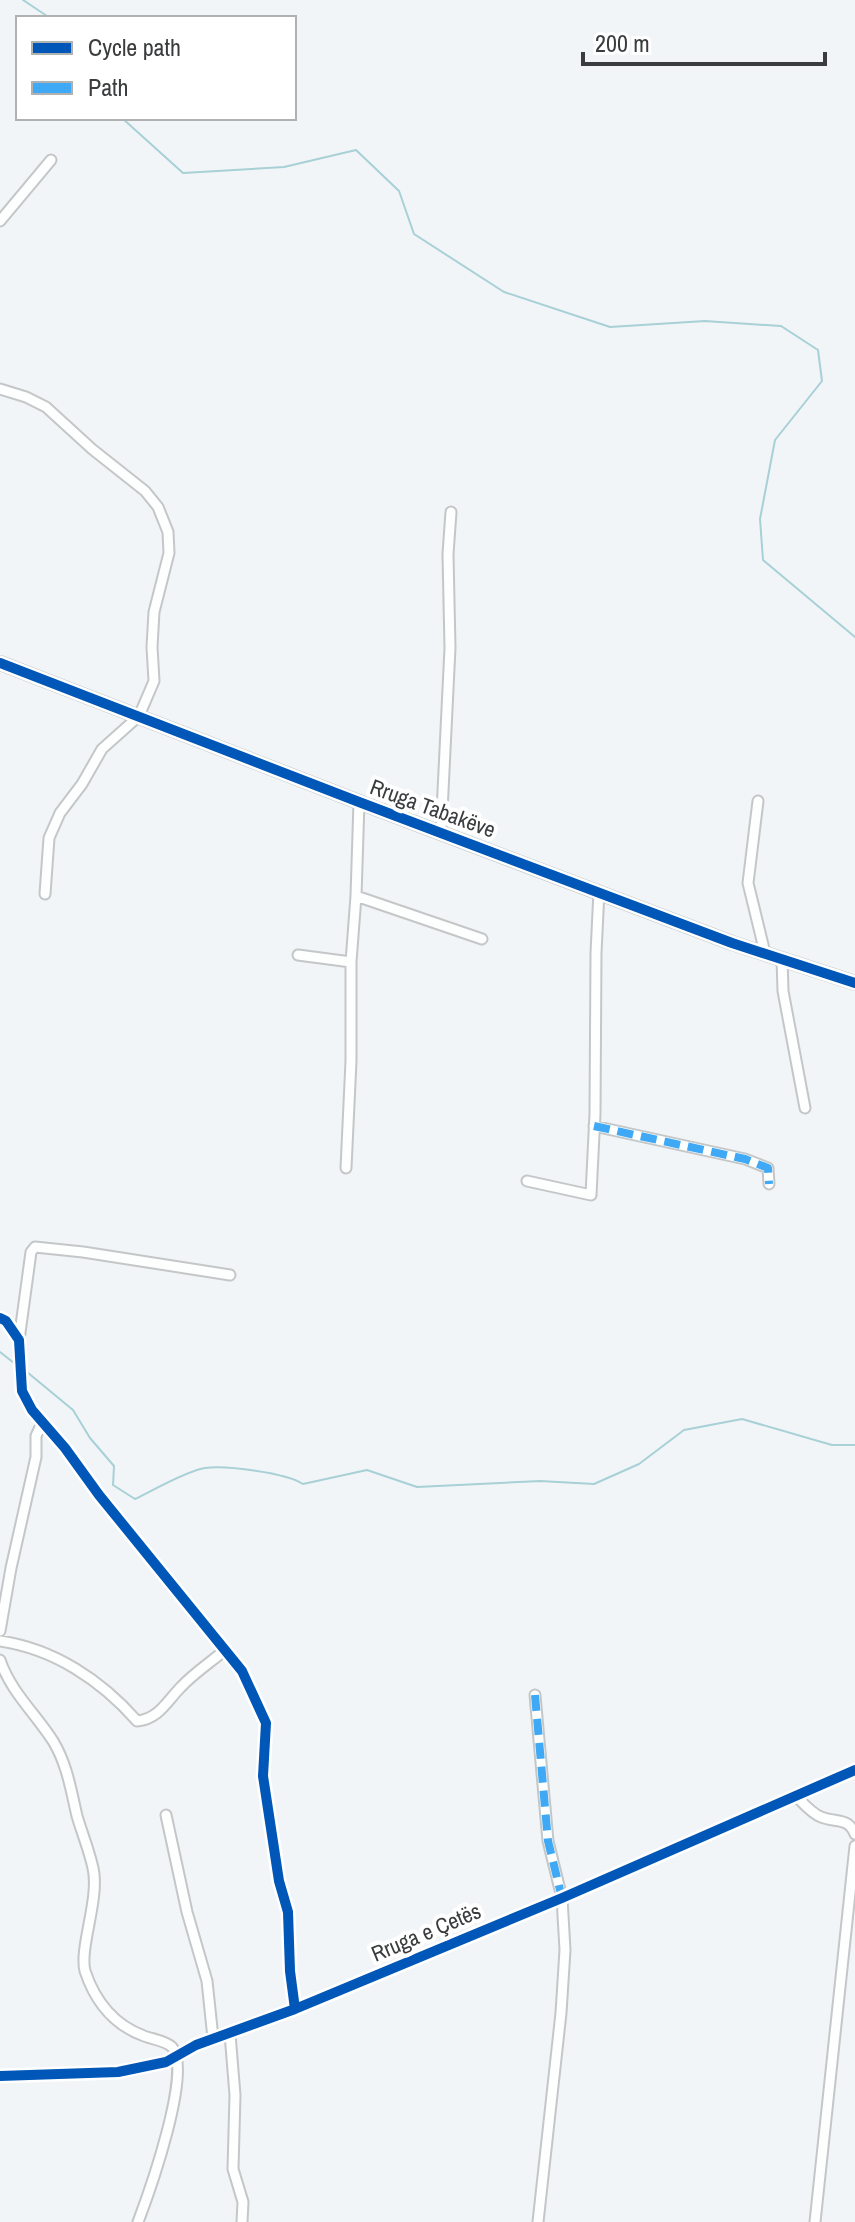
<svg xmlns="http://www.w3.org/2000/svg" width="855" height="2222" font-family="'Archivo Narrow',sans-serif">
<rect width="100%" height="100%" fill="#f2f5f7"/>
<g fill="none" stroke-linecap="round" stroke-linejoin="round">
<path stroke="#a7d0d7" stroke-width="2" d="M23,0L50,18
M122,118L183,173L284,167L356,150L399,191L414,234L504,292L610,327L705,321L781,326L818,350L822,381L775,440L760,519L763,560L855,637
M0,1352L14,1363
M27,1372L73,1410L90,1438L114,1466L113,1485L135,1499C152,1491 188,1470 205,1468C226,1465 286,1473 303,1484L367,1470L417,1487L540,1481L594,1484L639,1464L684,1430L742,1419L832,1445H855"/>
<g stroke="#c4c7c8" stroke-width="13">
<path id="street" d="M0,221L51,160
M0,389L26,397L46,407L92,449L145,491L158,507L168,532L169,553L154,612L152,647L154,681L139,716L102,749L82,784L60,813L49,838L45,894
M758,801L748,883L765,953
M441,832L450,648L448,554L451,512
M356,896L482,939
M298,955L351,962L356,896L359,802
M782,958L783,991L805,1108
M594,1126L745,1159L768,1168L769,1184
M346,1168L351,1061V962
M527,1181L591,1195L595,1114L596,953L599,891
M0,1318L6,1321L19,1340L22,1391L32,1410L65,1448L99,1495L242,1671L266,1723L263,1776L279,1881L288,1912L290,1971L295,2009
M19,1340L31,1252L35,1247L83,1252L230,1275
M0,1631L11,1568L36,1457V1436L42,1423
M0,1641C54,1649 101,1680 137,1721C159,1719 167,1701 181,1687C194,1673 211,1662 225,1650
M0,1660C11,1692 35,1713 53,1741C67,1764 71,1790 77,1816C82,1833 89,1850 93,1868C100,1898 79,1948 85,1971C95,2001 114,2025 144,2036C152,2039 166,2041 172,2047C193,2070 149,2193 138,2222
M535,1695L548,1841L562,1898L565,1950L561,2013L538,2222
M795,1795C803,1803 811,1813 821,1817C836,1823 848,1817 855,1834
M166,1815L187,1912L207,1981L213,2038
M230,2034L235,2095L233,2169L243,2202L242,2222
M0,2076L118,2072L166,2062L196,2045L295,2009L562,1898L855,1770
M815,2222L855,1846"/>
</g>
<g stroke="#c4c7c8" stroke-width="16">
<path id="secondary" d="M0,663L359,802L732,943L855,983"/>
</g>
<use href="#street" stroke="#fdfefe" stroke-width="9"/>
<use href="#secondary" stroke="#fdfefe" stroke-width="12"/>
<path stroke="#3fa9f5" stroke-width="8" stroke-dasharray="16 8" stroke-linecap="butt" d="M594,1126L745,1159L768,1168L769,1184
M535,1695L548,1841L562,1898"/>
<g stroke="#fff" stroke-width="15">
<path id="cycleway" d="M0,663L359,802L732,943L855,983
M0,1318L6,1321L19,1340L22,1391L32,1410L65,1448L99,1495L242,1671L266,1723L263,1776L279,1881L288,1912L290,1971L295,2009
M0,2076L118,2072L166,2062L196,2045L295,2009L562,1898L855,1770"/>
</g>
<use href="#cycleway" stroke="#0057b8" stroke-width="10"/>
</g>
<g text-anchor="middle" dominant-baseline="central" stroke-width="8" stroke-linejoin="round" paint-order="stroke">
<g font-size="22" fill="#3a3c3d" stroke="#fff">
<text transform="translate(433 808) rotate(20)">Rruga Tabakëve</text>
<text transform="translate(426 1932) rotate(-23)">Rruga e Çetës</text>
</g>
</g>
<rect x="16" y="16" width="280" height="104" fill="#ffffff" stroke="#b0b1b1" stroke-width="2"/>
<rect x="32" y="42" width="40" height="12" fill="#0057b8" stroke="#b0b1b1" stroke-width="2"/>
<text x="88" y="56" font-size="24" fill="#3a3c3d">Cycle path</text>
<rect x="32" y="82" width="40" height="12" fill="#3fa9f5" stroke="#b0b1b1" stroke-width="2"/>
<text x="88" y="96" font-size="24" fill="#3a3c3d">Path</text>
<path d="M583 52v12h242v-12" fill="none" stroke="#3a3c3d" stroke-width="4"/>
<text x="595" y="52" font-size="24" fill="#3a3c3d" stroke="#ffffff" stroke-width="6" paint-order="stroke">200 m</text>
</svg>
